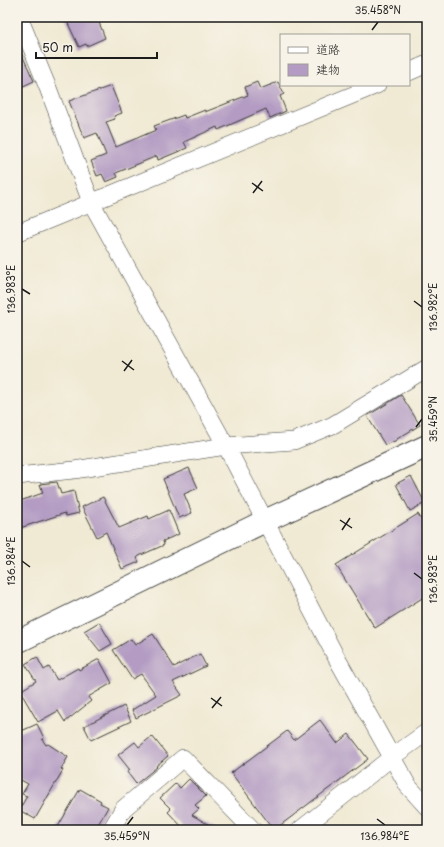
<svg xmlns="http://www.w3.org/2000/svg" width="444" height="847" font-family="'Playpen Sans','Klee One',sans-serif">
<rect width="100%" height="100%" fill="#f7f3e8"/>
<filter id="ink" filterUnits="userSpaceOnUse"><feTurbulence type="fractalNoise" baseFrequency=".025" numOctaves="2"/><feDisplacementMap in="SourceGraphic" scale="8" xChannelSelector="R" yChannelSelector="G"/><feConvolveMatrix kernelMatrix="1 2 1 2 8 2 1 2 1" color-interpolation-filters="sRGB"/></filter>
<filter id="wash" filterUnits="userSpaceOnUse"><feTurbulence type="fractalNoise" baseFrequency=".012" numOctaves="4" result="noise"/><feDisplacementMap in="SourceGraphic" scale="16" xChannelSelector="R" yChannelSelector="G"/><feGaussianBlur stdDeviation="0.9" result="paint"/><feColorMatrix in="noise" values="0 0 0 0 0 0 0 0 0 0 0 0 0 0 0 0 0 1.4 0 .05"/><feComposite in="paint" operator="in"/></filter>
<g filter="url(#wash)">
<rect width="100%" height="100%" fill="#f0ead4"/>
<g id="blocks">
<path fill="#b39bc3" d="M65,17H97L105,38L87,46L86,44L79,47Z
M17,44L34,81L17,89Z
M257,82L260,89L278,82L284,94L280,96L286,111L270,118L266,109L218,130L217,127L184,142L187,148L158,160L157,156L116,173L118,177L106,182L102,174L97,176L91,161L106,155L97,133L84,138L69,101L111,86L122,113L114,116L115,119L106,122L116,147L156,130L154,126L184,115L185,118L205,110V112L248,95L245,87Z
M401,395L420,425L397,439V440L385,445L367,416Z
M189,468L198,488L184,494L192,513L179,518L163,479Z
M411,476L425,503L410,511L396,484Z
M57,482L61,494L74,491L79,513L66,516L65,513L17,529V502L43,493L40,484Z
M103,497L119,528L148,516L149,519L169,510L179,534L163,541L164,545L139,556L137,558L139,562L122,569L106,532L97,537L82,507Z
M418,514L427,529V595L375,628L336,565Z
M99,622L112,644L100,651L84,631Z
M153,634L174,667L200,654L206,666L173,682L182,695L136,718L132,710L156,695L141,674L132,679L113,650L131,639L135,645Z
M37,657L44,670L49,667L57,680L78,668L79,670L99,659L112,683L88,697L91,701L65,722L58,711L38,722L20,691L36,681L25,664Z
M124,706L131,721L91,740L84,726Z
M320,720L337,743L349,734L368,759L274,830L231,773L287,731L294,740Z
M37,724L44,738L42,739L46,745L48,744L68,757L61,769L63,770L35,819L19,810L27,796L22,794L28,784L17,778V733Z
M152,736L168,756L156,766L157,767L136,784L127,772L130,770L118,755L135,742L139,747Z
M189,779L206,796L195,805L199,809L192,815L218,830H185L168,812L171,809L160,798L176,783L180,788Z
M80,789L101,801L100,803L108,807L95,830H56Z"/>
</g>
</g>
<g filter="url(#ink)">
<use href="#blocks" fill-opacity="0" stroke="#3c3b38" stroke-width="1"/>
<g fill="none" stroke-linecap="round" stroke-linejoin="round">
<g stroke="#3c3b38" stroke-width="18">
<path id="minor" d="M19,17L48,88L91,202L226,446L335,655L408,786L427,807
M409,72L427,64
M17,233L377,85
M17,476L74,470L226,446L294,441L333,425L427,368
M111,830L123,809L183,758L253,830
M300,830L392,757L427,732"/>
</g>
<g stroke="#3c3b38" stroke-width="24">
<path id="tertiary" d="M17,642L265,521L427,446"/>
</g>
<use href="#minor" stroke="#fff" stroke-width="17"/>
<use href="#tertiary" stroke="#fff" stroke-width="22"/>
</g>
</g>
<path fill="none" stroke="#1c1c1c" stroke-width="1.5" d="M372,30L378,22M252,183L263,191M253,193L262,181M22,289L30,294M414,301L422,307M122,361L134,370M124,371L132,360M416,427L422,419M340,520L352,528M342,530L350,518M22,561L30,567M414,573L422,579M211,698L222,706M212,708L221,697M377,819L385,825M127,825L133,817"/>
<rect width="444" height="847" fill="none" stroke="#f7f3e8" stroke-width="44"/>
<rect x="280" y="34" width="130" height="52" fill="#f7f3e8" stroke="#9f9d96"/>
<rect x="288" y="47" width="20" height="6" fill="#ffffff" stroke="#9f9d96"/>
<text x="316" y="54" font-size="12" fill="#1c1c1c">道路</text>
<rect x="288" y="64" width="20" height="12" fill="#b39bc3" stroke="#9f9d96"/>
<text x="316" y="74" font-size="12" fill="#1c1c1c">建物</text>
<path d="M36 52v6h121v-6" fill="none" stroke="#1c1c1c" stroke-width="2"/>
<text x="42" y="52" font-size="12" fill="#1c1c1c" stroke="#f7f3e8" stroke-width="3" paint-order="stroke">50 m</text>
<rect x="22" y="22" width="400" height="803" fill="none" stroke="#1c1c1c" stroke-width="1.5"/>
<g font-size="10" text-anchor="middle" fill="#1c1c1c">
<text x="378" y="14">35.458°N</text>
<text transform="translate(11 289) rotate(-90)" y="4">136.983°E</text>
<text transform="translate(433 307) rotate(-90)" y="4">136.982°E</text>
<text transform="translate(433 419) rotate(-90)" y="4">35.459°N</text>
<text transform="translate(11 561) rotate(-90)" y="4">136.984°E</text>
<text transform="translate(433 579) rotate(-90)" y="4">136.983°E</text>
<text x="127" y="840">35.459°N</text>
<text x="385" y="840">136.984°E</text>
</g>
</svg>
